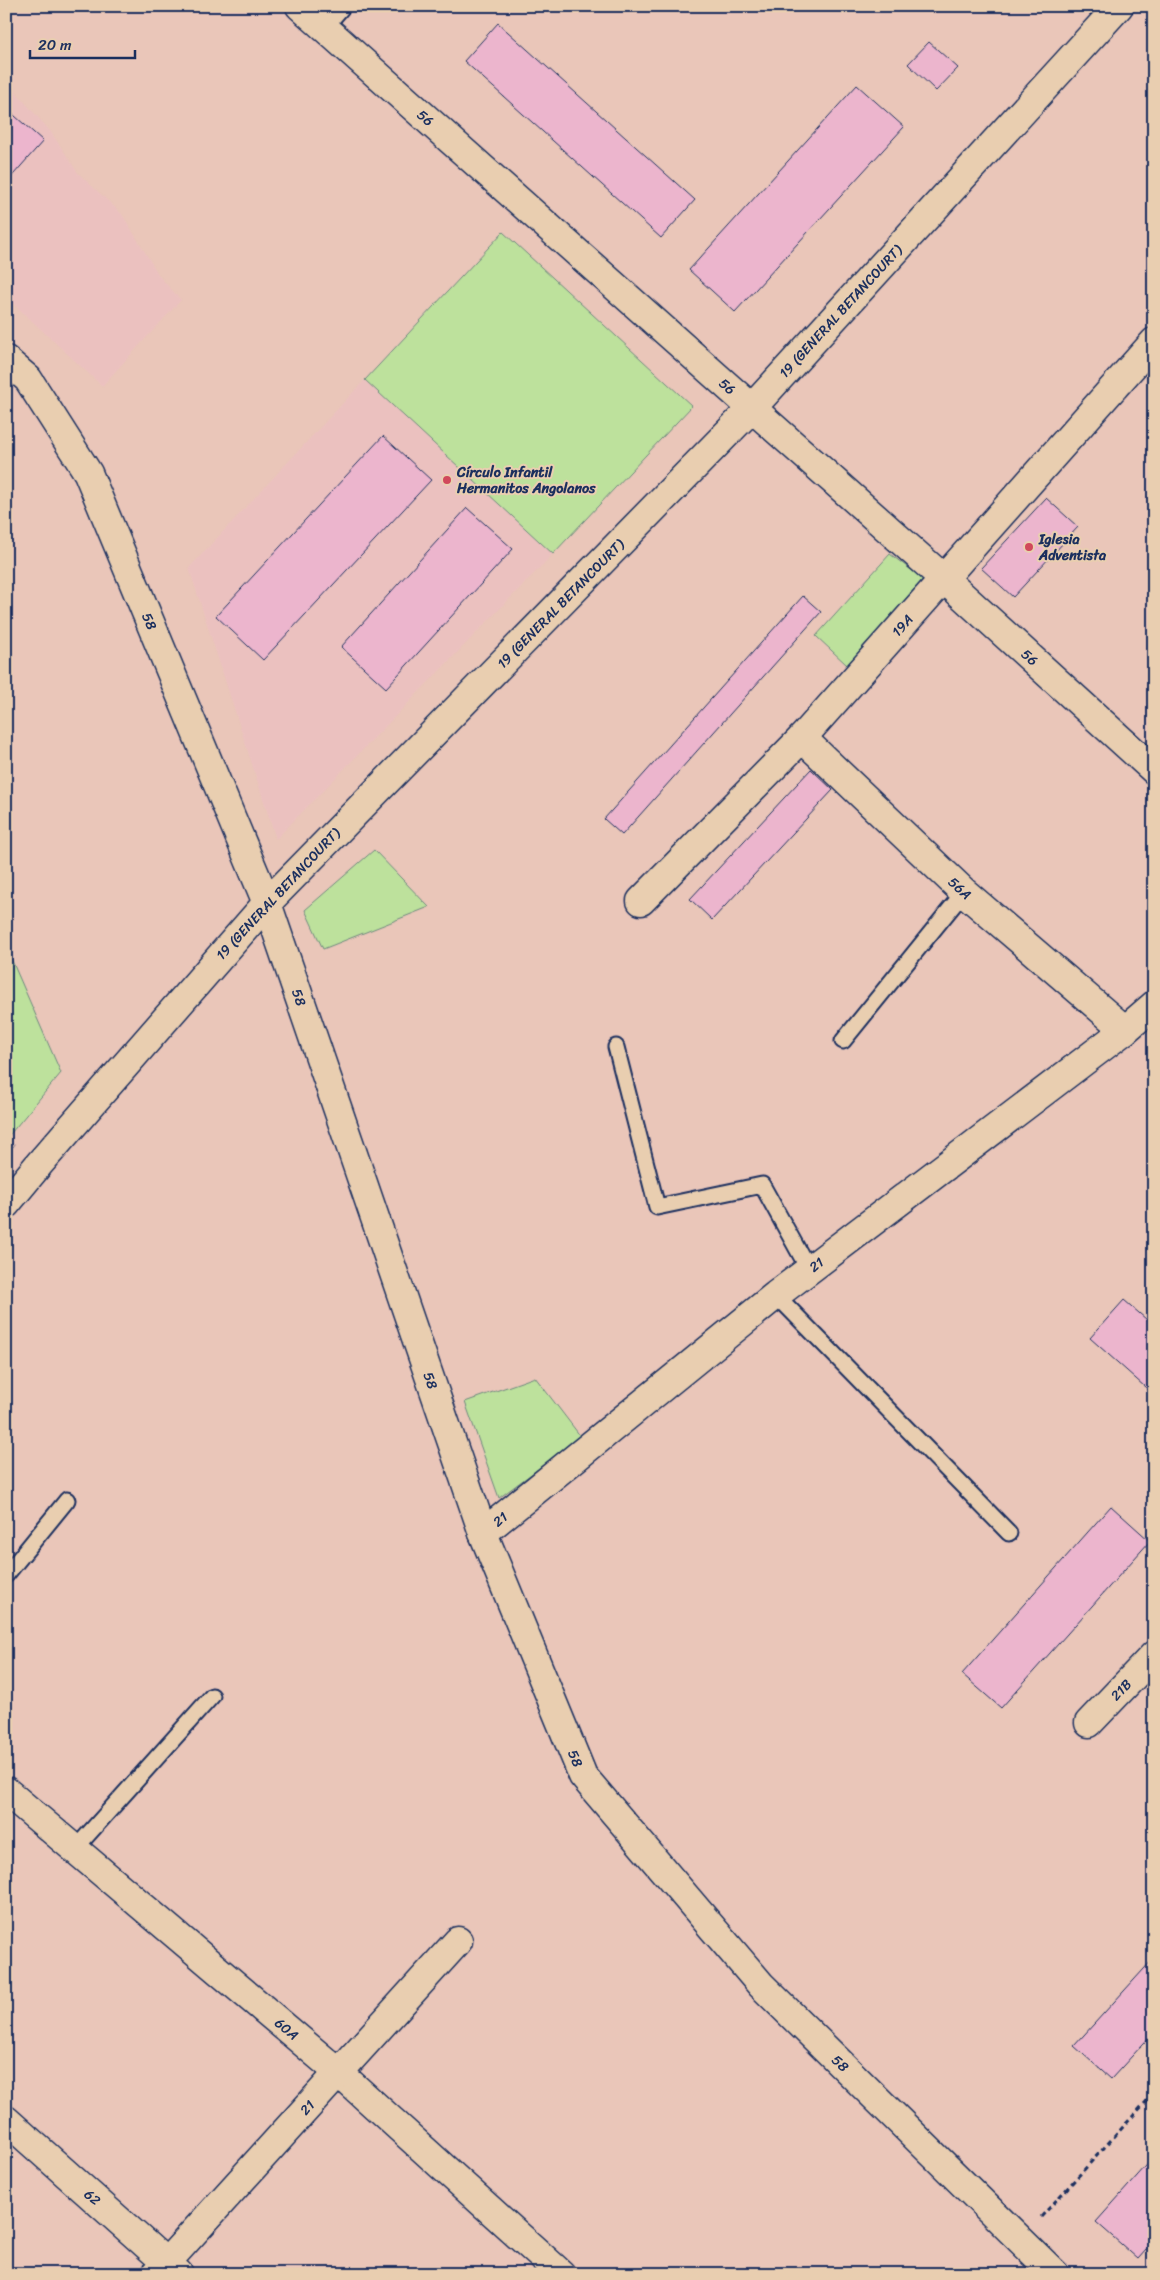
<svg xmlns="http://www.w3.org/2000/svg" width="1160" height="2280" font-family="Sriracha,sans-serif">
<rect width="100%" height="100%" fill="#eac6b9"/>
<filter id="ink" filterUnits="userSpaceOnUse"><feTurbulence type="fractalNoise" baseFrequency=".02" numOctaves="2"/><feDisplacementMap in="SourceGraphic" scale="10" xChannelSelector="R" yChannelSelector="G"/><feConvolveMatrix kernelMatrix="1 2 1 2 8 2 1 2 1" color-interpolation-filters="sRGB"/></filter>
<g filter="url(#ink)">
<path fill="#ebc1bf" d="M6,81L51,132L78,173L122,214L160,277L181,300L102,386L6,297Z
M503,232L692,406L553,554L276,839L189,568Z"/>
<path fill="#bde19c" stroke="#6c887d" d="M503,232L692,406L553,554L365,380Z
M890,554L923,579L847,665L816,636Z
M374,850L429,907L323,949L305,910Z
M6,947L61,1073L6,1139Z
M535,1377L581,1437L499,1498L465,1402Z"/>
<path fill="#ecb5cd" stroke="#1b2f5e" d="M498,23L695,200L661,238L464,61Z
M929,42L958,68L936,91L908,64Z
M857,85L904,127L735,312L689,270Z
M6,108L43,141L6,183Z
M383,436L431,480L263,660L216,616Z
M1046,498L1078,527L1013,597L981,568Z
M467,508L513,549L386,688L341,647Z
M803,596L821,612L622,835L604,819Z
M811,769L833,790L712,920L690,899Z
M1124,1300L1154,1326V1395L1090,1338Z
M1111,1506L1150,1541L1001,1708L962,1674Z
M1154,1958V2032L1111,2079L1074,2046Z
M1154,2157V2241L1138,2259L1096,2222Z"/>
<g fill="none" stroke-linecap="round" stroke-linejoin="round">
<g stroke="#1b2f5e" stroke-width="19">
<path id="lane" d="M324,28L343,6
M843,1041L964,892
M616,1047L657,1207L762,1185L809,1270
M776,1295L1009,1533
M6,1575L67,1500
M74,1850L212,1696"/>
</g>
<g stroke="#1b2f5e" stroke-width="31">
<g id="street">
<path id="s1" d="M802,738L964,892L1125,1030"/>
<path id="s2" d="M641,901L802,738L1154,342"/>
<path d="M6,1204L40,1163L267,903"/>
<path id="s3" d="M483,1533L776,1295L1125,1030L1154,1005"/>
<path id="s4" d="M1089,1723L1154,1655"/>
<path id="s5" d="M6,1791L338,2072L561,2274"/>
<path id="s6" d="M6,2120L179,2274"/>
<path id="s7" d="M156,2274L458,1941"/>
</g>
</g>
<g stroke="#1b2f5e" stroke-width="31">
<g id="secondary">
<path id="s8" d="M300,6L943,578L1154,770"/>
<path id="s9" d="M6,360L28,379L88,473L267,903L483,1533L583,1776L761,1985L1055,2274"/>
<path id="s10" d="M267,903L751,409L1119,6"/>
</g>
</g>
<path stroke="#1b2f5e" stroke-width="3" stroke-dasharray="5 4" stroke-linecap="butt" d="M6,1141L14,1146
M1041,2217L1154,2093"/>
<use href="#lane" stroke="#e9ceb0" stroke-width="15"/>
<use href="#street" stroke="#e9ceb0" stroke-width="28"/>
<use href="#secondary" stroke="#e9ceb0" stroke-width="28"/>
</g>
</g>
<g fill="#d1495b" stroke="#e9ceb0" stroke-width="2">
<circle cx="447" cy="480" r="5"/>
<circle cx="1029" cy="547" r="5"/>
</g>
<g text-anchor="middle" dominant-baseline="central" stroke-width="4" stroke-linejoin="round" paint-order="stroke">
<g font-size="14" fill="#1b2f5e" stroke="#e9ceb0">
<text stroke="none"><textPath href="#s8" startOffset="168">56</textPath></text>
<text stroke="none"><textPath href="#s10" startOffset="824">19 (GENERAL BETANCOURT)</textPath></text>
<text stroke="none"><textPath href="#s8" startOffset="572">56</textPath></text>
<text stroke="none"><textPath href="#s10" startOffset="419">19 (GENERAL BETANCOURT)</textPath></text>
<text stroke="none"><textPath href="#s9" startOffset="301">58</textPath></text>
<text stroke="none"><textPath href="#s2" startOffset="380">19A</textPath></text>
<text stroke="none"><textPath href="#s8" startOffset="978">56</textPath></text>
<text stroke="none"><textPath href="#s1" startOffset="218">56A</textPath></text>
<text transform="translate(278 894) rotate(-47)">19 (GENERAL BETANCOURT)</text>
<text stroke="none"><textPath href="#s9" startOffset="706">58</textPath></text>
<text stroke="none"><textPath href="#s3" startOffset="428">21</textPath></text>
<text stroke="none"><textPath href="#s9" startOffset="1111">58</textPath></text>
<text stroke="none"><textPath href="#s3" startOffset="22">21</textPath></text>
<text stroke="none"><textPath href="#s4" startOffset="46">21B</textPath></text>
<text stroke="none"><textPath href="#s9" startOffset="1516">58</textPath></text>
<text stroke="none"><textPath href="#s5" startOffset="368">60A</textPath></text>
<text stroke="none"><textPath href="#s9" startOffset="1921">58</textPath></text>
<text stroke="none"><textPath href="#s7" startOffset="225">21</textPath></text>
<text stroke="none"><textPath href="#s6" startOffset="116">62</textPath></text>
</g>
<g font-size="14" font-weight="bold" fill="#1b2f5e" stroke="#e9ceb0" text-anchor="start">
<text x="457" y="472">Círculo Infantil<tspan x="457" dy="16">Hermanitos Angolanos</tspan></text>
<text x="1039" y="539">Iglesia<tspan x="1039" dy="16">Adventista</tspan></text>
</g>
</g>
<rect width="1160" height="2280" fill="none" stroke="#e9ceb0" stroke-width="25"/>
<rect x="12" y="12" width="1135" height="2255" fill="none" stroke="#1b2f5e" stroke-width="2" filter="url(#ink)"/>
<path d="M30 50v8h105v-8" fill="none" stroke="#1b2f5e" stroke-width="2.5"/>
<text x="38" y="50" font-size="15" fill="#1b2f5e" stroke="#e9ceb0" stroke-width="4" paint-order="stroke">20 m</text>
</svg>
